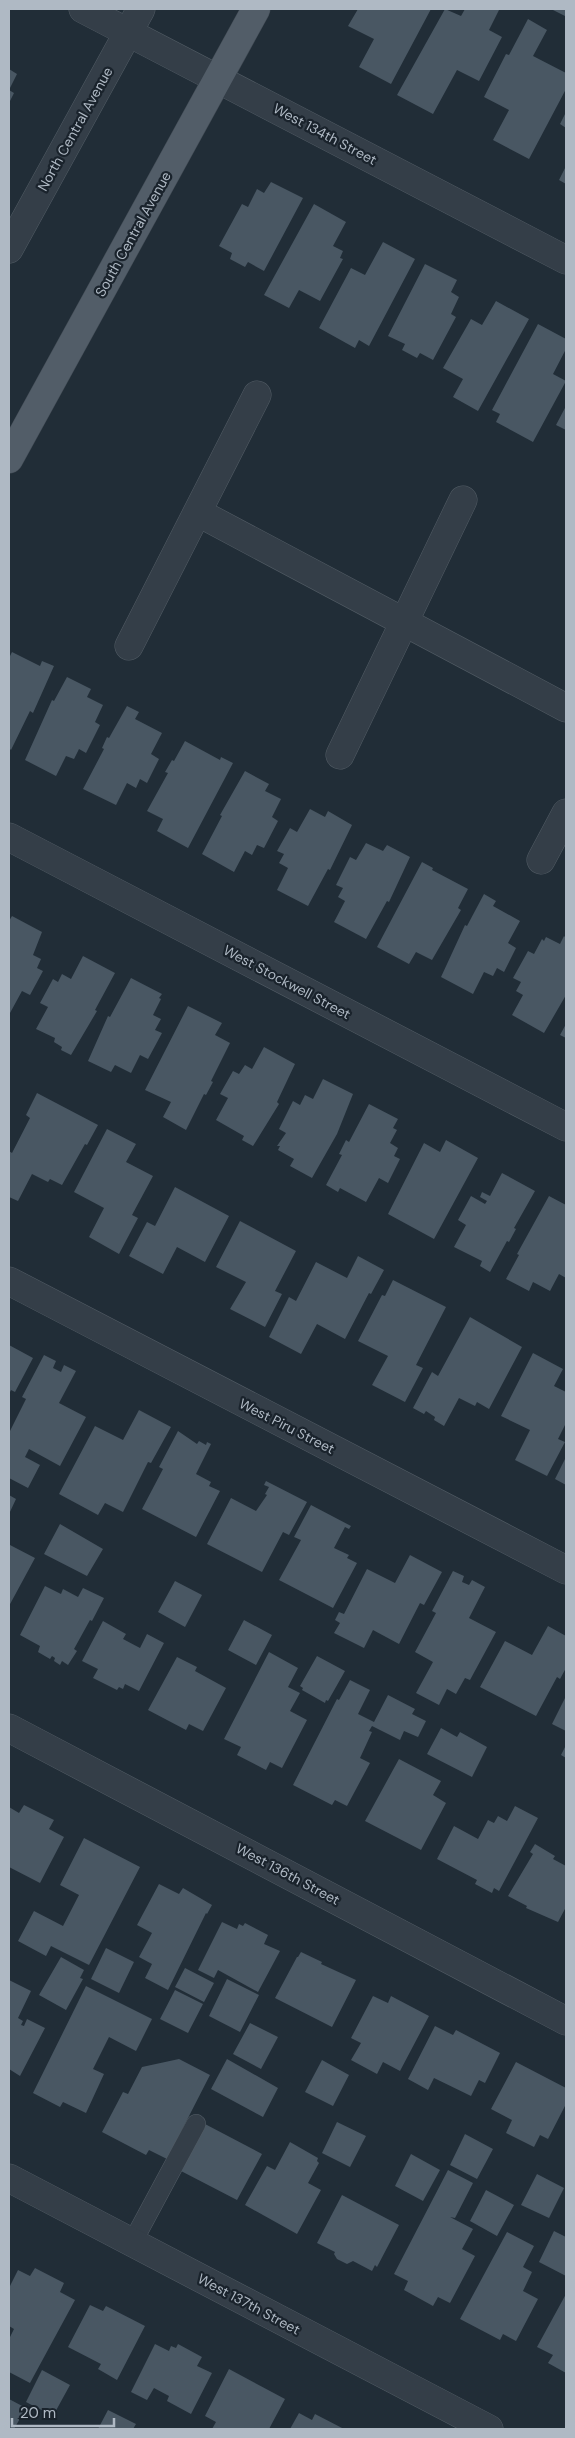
<svg xmlns="http://www.w3.org/2000/svg" width="575" height="2438" font-family="'DM Sans',sans-serif">
<rect width="100%" height="100%" fill="#212d37"/>
<path fill="#495763" d="M358,9H431L391,84L359,67L374,39L348,26Z
M445,9L461,16L465,9H497L499,10L489,30L502,37L479,81L457,70L433,114L397,95Z
M551,9H566V14L565,16Z
M528,19L547,30L533,56L566,73V89L529,159L493,140L509,110L484,97L506,54L509,55Z
M9,69L17,74L9,90Z
M9,90L14,93L9,103Z
M566,112V128L560,124Z
M566,166V184L559,180Z
M271,182L303,198L264,271L248,262L245,267L230,259L232,253L219,246L242,204L248,207L257,189L264,193Z
M314,204L346,222L333,246L343,251L340,258L343,259L320,301L299,290L289,308L264,295Z
M383,242L415,259L369,346L359,340L355,348L319,328L351,268L365,275Z
M425,264L457,280L451,292L459,297L451,314L456,317L433,360L420,353L417,358L402,350L405,344L388,336Z
M496,301L529,319L478,411L453,397L463,379L443,368L471,319L482,325Z
M538,324L566,339V349L553,374L566,381L533,442L496,422L500,414L492,410Z
M566,406V430L556,425Z
M12,652L40,666L42,661L54,666L33,713L30,711L11,750L9,748V658Z
M67,677L91,689L87,697L103,705L95,722L100,725L86,753L79,749L74,759L66,756L56,776L25,760L52,700L54,701Z
M127,706L139,712L135,719L162,733L151,754L159,759L147,783L140,779L136,788L127,783L116,805L83,789L104,749L102,748L107,737L109,738Z
M185,741L220,760L221,757L233,763L188,848L157,831L163,819L147,811L168,773L165,772L172,760L174,761Z
M245,771L269,784L265,791L281,799L272,817L278,821L264,848L257,845L252,855L245,851L234,872L202,854L222,816L220,815Z
M310,809L325,817L328,811L352,825L330,870L328,869L308,906L277,890L288,868L279,863L284,854L277,851L290,828L297,832Z
M366,843L383,851L387,845L410,857L389,902L387,901L366,939L334,922L345,901L338,897L343,888L336,885L350,857L356,860Z
M422,862L433,868L432,870L468,889L458,908L461,910L432,960L416,952L409,964L377,947Z
M484,894L496,901L493,906L520,921L508,943L516,948L504,972L497,968L493,976L484,972L473,994L441,977L465,925L467,926Z
M12,916L42,932L33,955L41,959L37,968L43,971L30,995L22,991L10,1013L9,921Z
M564,936L566,938V995L544,1033L512,1015L523,995L516,991L521,982L513,978L528,951L534,954L542,939L544,941L546,937L560,944Z
M83,956L115,973L95,1010L97,1011L71,1055L61,1050L62,1047L54,1042L55,1038L36,1029L48,1007L40,1003L53,979L58,982L62,974L71,979Z
M131,978L162,994L159,998L161,999L153,1015L161,1019L155,1030L162,1033L148,1059L140,1055L131,1073L115,1065L111,1072L88,1061L108,1016L110,1017Z
M188,1006L222,1023L215,1035L230,1043L211,1081L213,1082L206,1095L204,1094L186,1130L163,1117L171,1102L145,1090Z
M566,1024V1038L560,1035Z
M264,1047L295,1064L277,1102L279,1104L253,1146L242,1140L244,1136L216,1120L228,1098L220,1094L233,1071L239,1074L245,1065L252,1069Z
M323,1079L353,1094L337,1134L312,1178L290,1166L294,1159L278,1150L280,1146H277L286,1133L279,1129L293,1101L300,1105L305,1095L313,1099Z
M37,1093L98,1125L87,1145L85,1144L62,1185L50,1179L48,1182L32,1174L18,1201L9,1197V1151L12,1153L30,1118L26,1115Z
M369,1104L398,1119L393,1128L397,1130L390,1143L398,1148L394,1156L400,1159L388,1183L379,1178L366,1202L340,1188L338,1192L326,1185L342,1155L339,1154L346,1140L349,1142Z
M107,1129L136,1144L126,1162L153,1176L132,1215L138,1218L119,1254L89,1237L104,1208L74,1192Z
M446,1140L478,1158L434,1239L388,1214L424,1143L440,1152Z
M502,1173L535,1191L514,1228L516,1229L509,1242L507,1241L490,1272L480,1266L482,1261L454,1247L466,1225L458,1220L471,1196L485,1204L487,1201L480,1197L482,1192L490,1196Z
M175,1187L229,1216L205,1262L177,1247L163,1274L129,1256L147,1222L155,1226Z
M549,1196L566,1205V1278L559,1274L550,1291L533,1282L529,1291L506,1279L519,1255L517,1254Z
M240,1221L296,1251L275,1291L282,1294L265,1327L230,1309L246,1282L216,1267Z
M358,1256L384,1270L371,1294L369,1293L345,1339L317,1324L301,1354L269,1337L289,1297L296,1301L316,1262L347,1278Z
M393,1280L446,1307L416,1365L423,1368L405,1402L372,1385L388,1356L358,1341L382,1295L385,1296Z
M470,1317L522,1347L489,1409L477,1402L475,1406L459,1398L444,1426L434,1420L435,1417L426,1411L424,1414L413,1408L432,1372L438,1376Z
M9,1345L33,1358L15,1392L11,1390L9,1394Z
M533,1353L563,1369L554,1386L566,1392V1423L558,1439L565,1442L547,1476L515,1460L530,1430L501,1416Z
M44,1355L56,1361L53,1368L61,1372L64,1365L76,1371L59,1403L86,1417L60,1466L29,1449L25,1457L40,1465L28,1488L9,1478V1433L26,1399L22,1397Z
M139,1410L171,1427L151,1463L148,1462L123,1512L105,1503L98,1515L59,1494L95,1426L123,1440Z
M178,1431L197,1444L199,1441L206,1445L207,1442L211,1444L196,1474L211,1482L209,1486L220,1491L196,1537L142,1509L163,1469L159,1467Z
M566,1457V1485L555,1479Z
M266,1481L307,1502L289,1535L283,1532L262,1572L207,1544L231,1498L256,1511L267,1495L265,1494L269,1487L264,1485Z
M9,1495L16,1499L9,1514Z
M311,1505L351,1526L349,1529L345,1527L334,1548L349,1555L347,1558L357,1563L333,1608L279,1580L301,1540L294,1537Z
M60,1524L103,1549L87,1576L44,1554Z
M10,1545L35,1558L9,1606V1547Z
M410,1555L442,1572L424,1605L420,1603L399,1644L373,1630L364,1648L334,1633L340,1623L335,1620L339,1612L344,1614L367,1569L395,1583Z
M453,1571L464,1576L462,1582L469,1585L472,1580L485,1587L469,1618L496,1632L470,1680L465,1678L456,1694L447,1689L439,1705L416,1693L433,1662L415,1652L436,1613L432,1611Z
M175,1581L202,1595L185,1627L158,1612Z
M45,1586L61,1594L63,1589L78,1597L83,1588L104,1598L92,1621L90,1620L74,1649L77,1651L68,1665L62,1661L60,1665L54,1661L55,1658L52,1656L50,1659L38,1652L40,1646L20,1635Z
M244,1620L272,1635L256,1665L228,1650Z
M103,1621L126,1634L123,1639L140,1648L147,1634L164,1643L139,1691L125,1684L123,1689L119,1687L117,1690L93,1678L98,1669L82,1661Z
M548,1626L566,1636V1668L560,1679L557,1677L536,1716L480,1687L505,1641L532,1655Z
M269,1652L298,1668L288,1687L300,1693L290,1711L307,1720L282,1768L270,1762L266,1770L237,1755L241,1747L224,1739Z
M317,1656L345,1671L328,1701L326,1700L325,1703L302,1690L303,1688L300,1686Z
M177,1657L197,1667L195,1671L226,1688L203,1731L189,1724L186,1730L148,1710Z
M350,1680L370,1690L358,1714L374,1722L388,1695L415,1709L412,1714L426,1721L418,1737L404,1731L400,1740L372,1726L369,1731L372,1732L360,1758L370,1763L347,1806L335,1800L332,1805L293,1785L337,1699L339,1700Z
M566,1696V1731L552,1724Z
M441,1728L457,1737L460,1732L487,1747L472,1777L427,1754Z
M566,1745V1758L561,1755Z
M399,1759L441,1781L433,1795L446,1803L421,1850L365,1821Z
M24,1805L54,1820L49,1829L64,1837L40,1883L9,1867V1807L19,1813Z
M515,1806L538,1818L499,1891L494,1888L492,1893L475,1884L477,1880L437,1859L454,1826L478,1839L488,1820L494,1823L498,1816L507,1821Z
M84,1838L140,1867L89,1965L51,1946L46,1956L18,1941L34,1911L63,1926L79,1895L60,1885Z
M535,1844L555,1856L553,1859L566,1866V1907L558,1922L526,1908L527,1906L508,1896L533,1854L530,1852Z
M159,1884L179,1894L183,1888L212,1905L207,1914L206,1913L168,1990L145,1978L152,1964L139,1957L152,1933L137,1925Z
M222,1922L237,1929L239,1924L243,1926L245,1923L268,1935L264,1944L280,1951L258,1992L218,1970L214,1978L198,1970Z
M106,1948L134,1962L119,1993L91,1979Z
M301,1952L322,1962L321,1964L356,1980L332,2027L275,1998L297,1957H298Z
M61,1957L84,1970L80,1978L83,1979L66,2010L39,1995Z
M185,1968L214,1983L204,2002L175,1987Z
M227,1979L259,1995L240,2032L209,2016Z
M9,1980L31,1991L18,2018L23,2021L21,2025L24,2026L27,2019L45,2028L20,2076L9,2069Z
M86,1986L152,2019L136,2051L109,2037L93,2069L104,2074L86,2113L63,2102L60,2107L33,2093Z
M175,1990L203,2004L188,2033L160,2019Z
M373,1996L388,2003L391,1996L429,2016L400,2071L383,2062L377,2074L351,2060L361,2043L351,2038Z
M250,2023L278,2037L261,2069L233,2054Z
M435,2026L453,2035L456,2030L500,2053L485,2083L479,2080L471,2096L434,2078L428,2090L408,2079Z
M179,2059L210,2075L167,2159L149,2150L146,2155L102,2132L123,2092L128,2094L142,2067Z
M227,2059L278,2088L263,2117L211,2089Z
M322,2060L349,2075L333,2106L305,2092Z
M516,2062L566,2088V2104L548,2139L540,2135L534,2147L506,2133L512,2120L491,2109Z
M337,2122L366,2136L350,2167L322,2153Z
M205,2124L262,2154L237,2200L181,2171Z
M465,2134L493,2149L477,2179L450,2165Z
M290,2142L318,2158L317,2161L319,2163L308,2183L321,2190L297,2234L245,2205L267,2166L275,2170Z
M411,2154L440,2170L423,2201L395,2186Z
M448,2170L473,2183L455,2218L450,2217L473,2229L462,2249L475,2256L450,2303L438,2297L433,2306L404,2290L408,2281L394,2274Z
M537,2174L564,2188L549,2218L521,2205Z
M486,2190L514,2205L497,2236L470,2221Z
M342,2195L399,2225L377,2267L375,2265L372,2271L353,2261L347,2264L337,2259L334,2254L335,2252L317,2243Z
M554,2231L566,2237V2276L539,2262Z
M507,2232L534,2246L523,2267L532,2272L523,2291L538,2299L516,2341L503,2334L500,2340L460,2319Z
M35,2268L64,2283L60,2292L75,2300L30,2383L9,2372V2339L14,2329L9,2326V2288L18,2270L30,2276Z
M566,2294V2373L548,2363L553,2355L537,2347Z
M90,2305L103,2311L106,2306L145,2326L117,2380L98,2369L101,2364L68,2347Z
M155,2344L169,2351L171,2346L176,2348L178,2344L202,2357L197,2366L212,2373L191,2414L167,2401L169,2396L154,2388L147,2400L131,2392Z
M229,2369L285,2399L269,2429H212L216,2422L205,2416Z
M42,2370L70,2385L53,2416L26,2402Z
M9,2399L26,2408L14,2429H9Z
M108,2410L136,2424L133,2429H98Z
M299,2413L312,2420L315,2414L344,2429H290Z"/>
<g fill="none" stroke-linecap="round" stroke-linejoin="round">
<g stroke="#525c65" stroke-width="20">
<path id="service" d="M132,2243L196,2124"/>
</g>
<g stroke="#525c65" stroke-width="29">
<path id="minor" d="M83,9L566,260
M9,249L141,9
M199,513L566,708
M129,646L257,395
M340,755L463,500
M9,837L566,1127
M541,860L566,813
M9,1281L566,1570
M9,1728L566,2021
M9,2178L489,2429"/>
</g>
<g stroke="#414a54" stroke-width="29">
<path id="primary" d="M9,459L256,9"/>
</g>
<use href="#service" stroke="#343e48" stroke-width="19"/>
<use href="#minor" stroke="#343e48" stroke-width="28"/>
<use href="#primary" stroke="#525d68" stroke-width="28"/>
</g>
<g text-anchor="middle" dominant-baseline="central" stroke-width="4.5" stroke-linejoin="round" paint-order="stroke">
<g font-size="14" fill="#afb9c4" stroke="#1a232c">
<text transform="translate(75 129) rotate(-61)">North Central Avenue</text>
<text transform="translate(325 134) rotate(28)">West 134th Street</text>
<text transform="translate(133 234) rotate(-61)">South Central Avenue</text>
<text transform="translate(287 982) rotate(28)">West Stockwell Street</text>
<text transform="translate(287 1426) rotate(27)">West Piru Street</text>
<text transform="translate(288 1874) rotate(28)">West 136th Street</text>
<text transform="translate(249 2304) rotate(28)">West 137th Street</text>
</g>
</g>
<rect width="575" height="2438" fill="none" stroke="#afb9c4" stroke-width="20"/>
<path d="M12 2418v8h102v-8" fill="none" stroke="#afb9c4" stroke-width="2.5"/>
<text x="20" y="2418" font-size="15" fill="#afb9c4" stroke="#1a232c" stroke-width="4" paint-order="stroke">20 m</text>
</svg>
